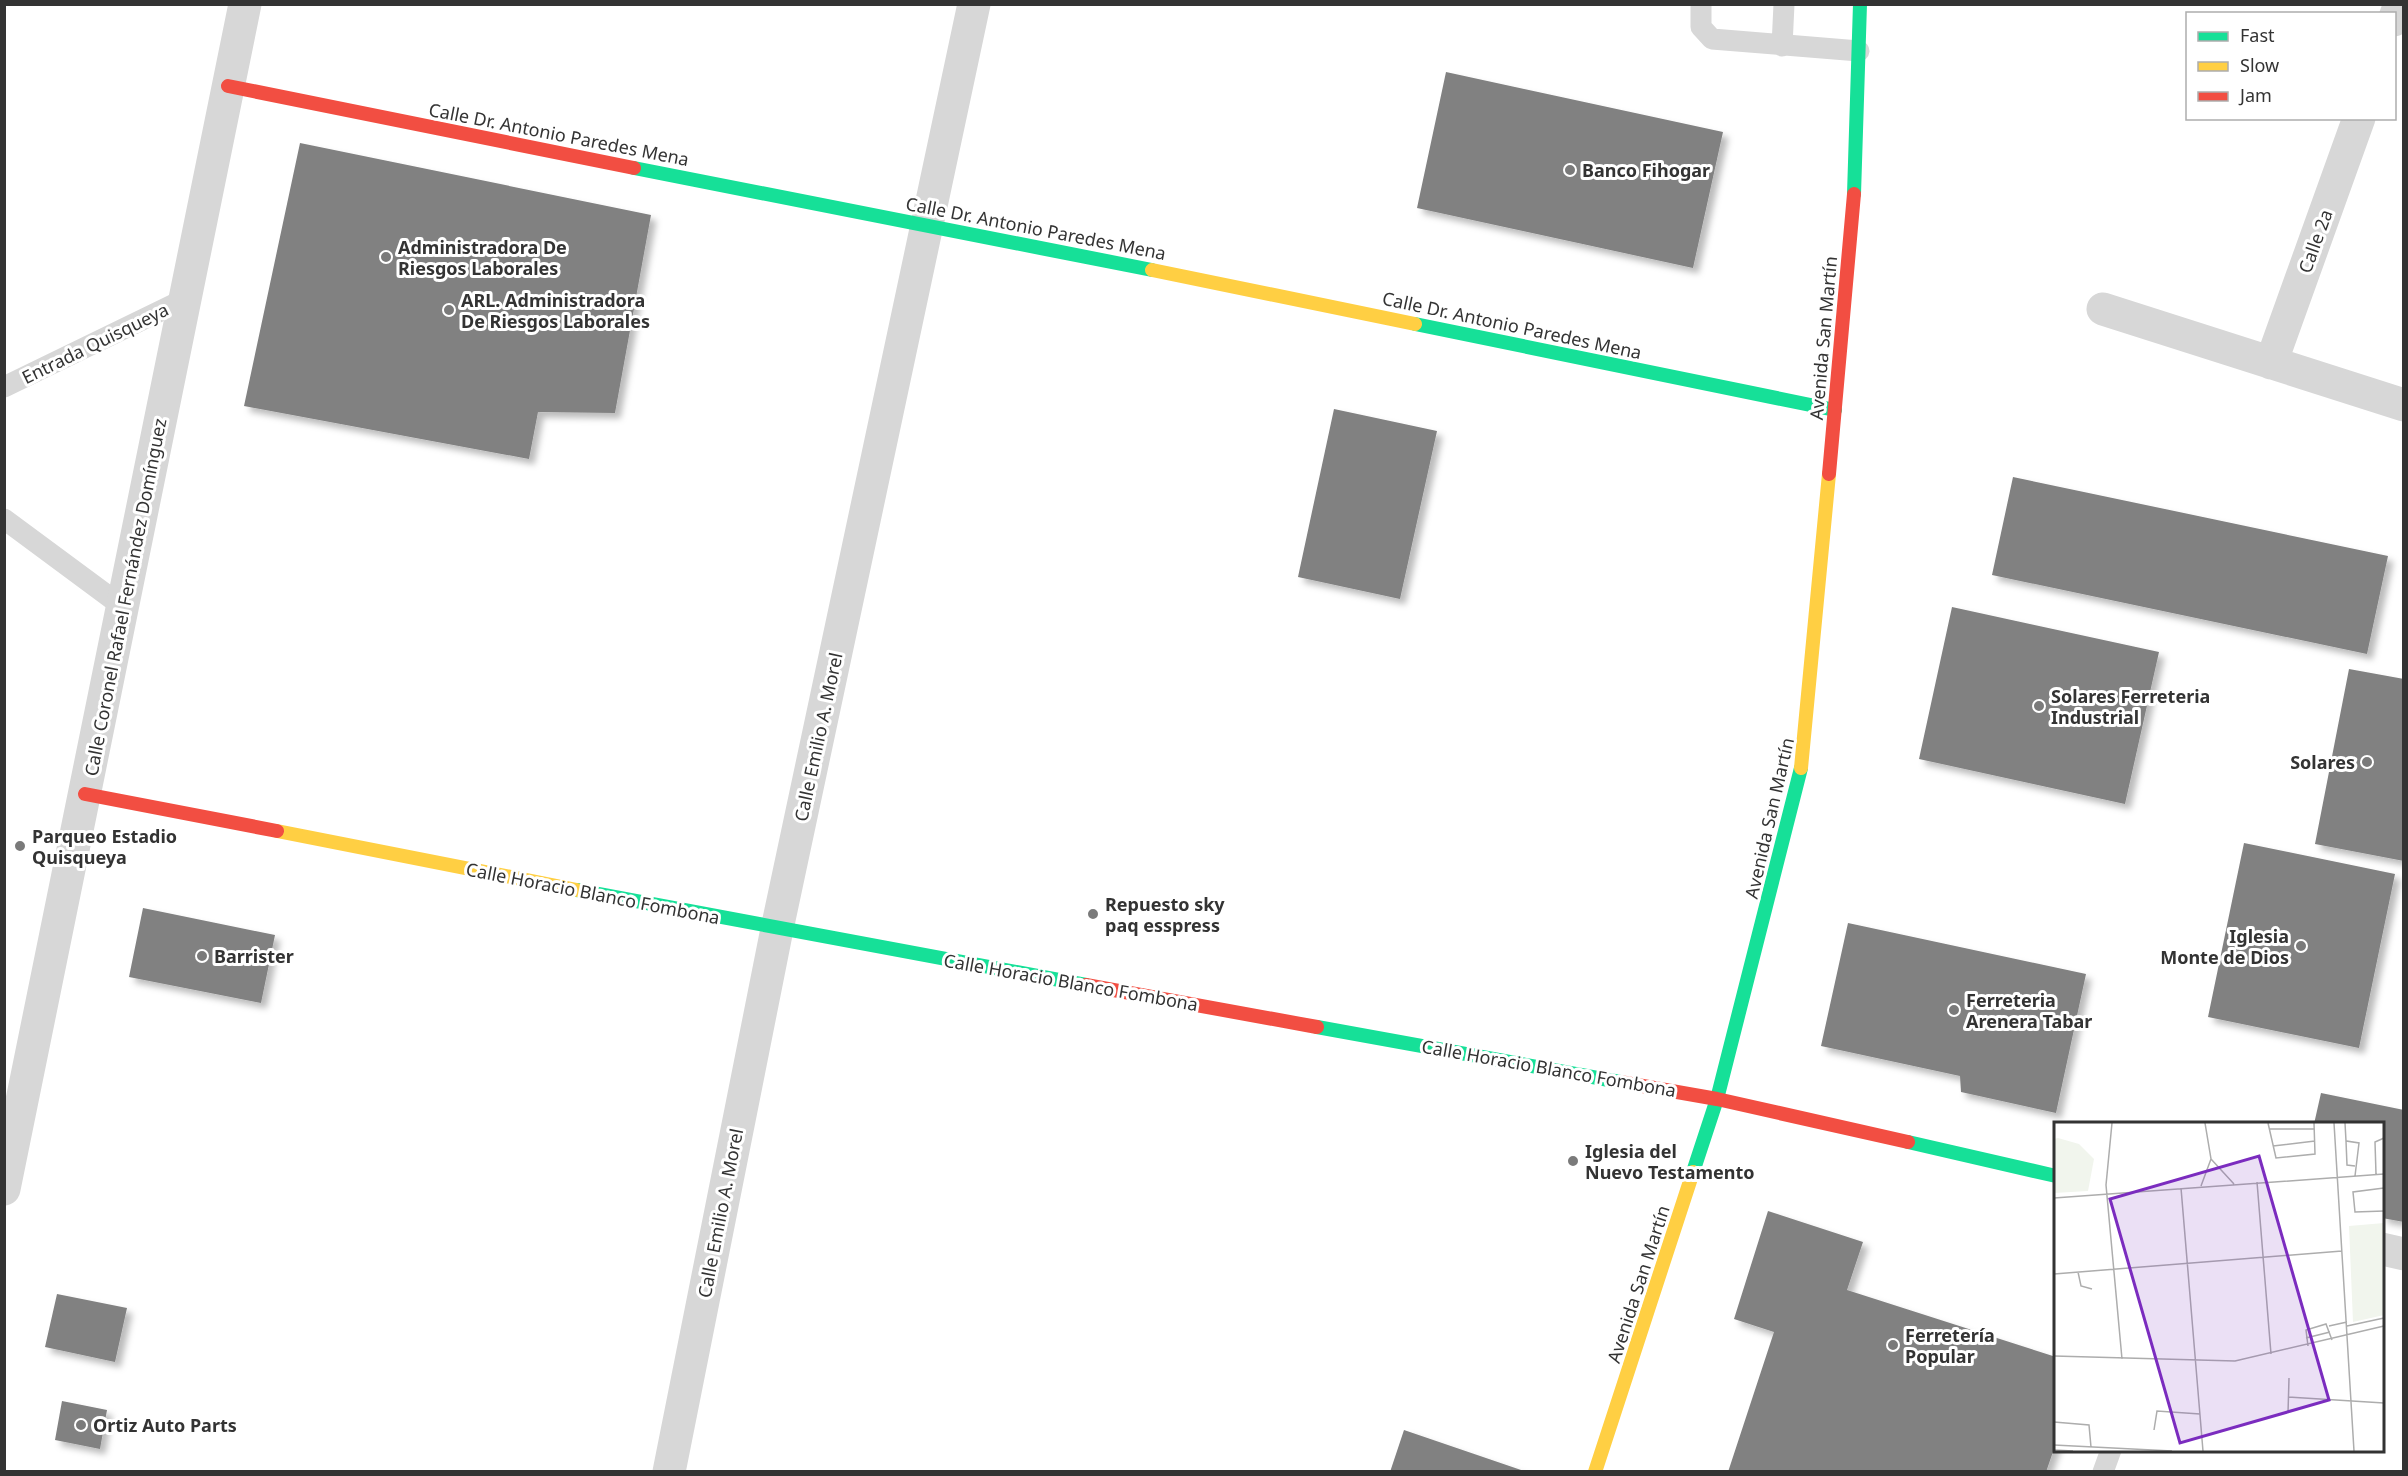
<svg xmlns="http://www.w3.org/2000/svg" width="2408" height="1476" font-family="'Noto Sans',sans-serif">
<defs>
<filter id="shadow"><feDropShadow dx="5.5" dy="5.5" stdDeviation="3" flood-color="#0004"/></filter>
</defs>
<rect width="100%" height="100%" fill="#fff"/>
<path fill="#818181" filter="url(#shadow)" d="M1446,72L1723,132L1693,268L1417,208Z
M300,143L651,215L615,413L538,412L529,459L244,406Z
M1334,409L1437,431L1400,599L1298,577Z
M2013,477L2388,556L2367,654L1992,575Z
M1952,607L2159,652L2125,804L1919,759Z
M2349,669L2404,679V861L2315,844Z
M2244,843L2395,874L2359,1048L2208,1017Z
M143,908L275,935L261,1003L129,977Z
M1848,923L2086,974L2056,1113L1961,1092L1960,1076L1821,1046Z
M2321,1093L2404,1110V1222L2382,1218V1124H2314Z
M1768,1211L1863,1242L1847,1290L2056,1357V1443L2046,1472H1728L1774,1332L1734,1319Z
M57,1294L127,1308L115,1362L45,1347Z
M62,1401L107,1410L100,1449L55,1440Z
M1404,1430L1524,1471V1472H1390Z"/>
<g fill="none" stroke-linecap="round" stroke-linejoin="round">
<path stroke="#d7d7d7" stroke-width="21" d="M1701,4V27L1712,39L1859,51
M1782,46L1784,4
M4,387L185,299
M4,519L123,607
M2103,1472L2111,1450"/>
<path stroke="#d7d7d7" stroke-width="33" d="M2394,20L2400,4
M2103,309L2404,405
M2271,363L2359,118
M4,1189L245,4
M2382,1249L2404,1254
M669,1472L777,929L974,4"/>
<path stroke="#16e098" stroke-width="14" d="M634,168L1152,270
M1854,194L1860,4
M1415,324L1835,410
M577,890L1086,985
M1317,1027L1620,1082
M1908,1142L2056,1176
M1693,1172L1717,1099L1801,768"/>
<path stroke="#ffcf43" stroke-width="14" d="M1152,270L1415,324
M1801,768L1829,474
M277,831L577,890
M1595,1472L1693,1172"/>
<path stroke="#f24e42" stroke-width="14" d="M228,86L634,168
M1829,474L1854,194
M85,794L277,831
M1086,985L1317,1027
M1620,1082L1717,1099L1908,1142"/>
</g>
<g fill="#7a7a7a" stroke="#fff" stroke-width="2">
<circle cx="1570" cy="170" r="6"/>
<circle cx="386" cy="257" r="6"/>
<circle cx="449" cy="310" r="6"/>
<circle cx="2039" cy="706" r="6"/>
<circle cx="2367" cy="762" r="6"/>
<circle cx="20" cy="846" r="6"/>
<circle cx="1093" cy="914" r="6"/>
<circle cx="2301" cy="946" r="6"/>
<circle cx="202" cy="956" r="6"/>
<circle cx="1954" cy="1010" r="6"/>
<circle cx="1573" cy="1161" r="6"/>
<circle cx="1893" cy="1345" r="6"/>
<circle cx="81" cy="1425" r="6"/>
</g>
<g text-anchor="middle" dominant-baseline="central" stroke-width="6" stroke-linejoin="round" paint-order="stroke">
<g font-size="18" fill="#333" stroke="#fff">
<text transform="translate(559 134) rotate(11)">Calle Dr. Antonio Paredes Mena</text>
<text transform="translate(1036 228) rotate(11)">Calle Dr. Antonio Paredes Mena</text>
<text transform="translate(2315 241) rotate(-70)">Calle 2a</text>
<text transform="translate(1512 325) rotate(12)">Calle Dr. Antonio Paredes Mena</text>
<text transform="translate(1823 338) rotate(-85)">Avenida San Martín</text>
<text transform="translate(95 343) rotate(-26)">Entrada Quisqueya</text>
<text transform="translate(125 597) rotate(-79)">Calle Coronel Rafael Fernández Domínguez</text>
<text transform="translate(818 737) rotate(-78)">Calle Emilio A. Morel</text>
<text transform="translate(1769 818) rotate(-77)">Avenida San Martín</text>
<text transform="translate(593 893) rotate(11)">Calle Horacio Blanco Fombona</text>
<text transform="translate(1071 982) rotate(10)">Calle Horacio Blanco Fombona</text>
<text transform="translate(1549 1068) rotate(10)">Calle Horacio Blanco Fombona</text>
<text transform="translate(720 1213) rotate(-79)">Calle Emilio A. Morel</text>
<text transform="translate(1638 1284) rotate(-72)">Avenida San Martín</text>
</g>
<g font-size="18" font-weight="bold" fill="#333" stroke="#fff" text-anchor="start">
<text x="1582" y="170">Banco Fihogar</text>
<text x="398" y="247">Administradora De<tspan x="398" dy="21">Riesgos Laborales</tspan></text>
<text x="461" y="300">ARL. Administradora<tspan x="461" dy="21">De Riesgos Laborales</tspan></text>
<text x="2051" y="696">Solares Ferreteria<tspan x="2051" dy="21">Industrial</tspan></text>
<text x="2355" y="762" text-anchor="end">Solares</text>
<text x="32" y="836">Parqueo Estadio<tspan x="32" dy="21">Quisqueya</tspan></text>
<text x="1105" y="904">Repuesto sky<tspan x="1105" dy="21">paq esspress</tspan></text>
<text x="2289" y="936" text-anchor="end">Iglesia<tspan x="2289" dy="21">Monte de Dios</tspan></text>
<text x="214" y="956">Barrister</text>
<text x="1966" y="1000">Ferreteria<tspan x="1966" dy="21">Arenera Tabar</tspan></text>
<text x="1585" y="1151">Iglesia del<tspan x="1585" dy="21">Nuevo Testamento</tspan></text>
<text x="1905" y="1335">Ferretería<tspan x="1905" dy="21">Popular</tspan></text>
<text x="93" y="1425">Ortiz Auto Parts</text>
</g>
</g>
<g transform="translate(2054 1122)">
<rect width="330" height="330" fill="#fff"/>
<path d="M330,101V193L299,200L295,104Z" fill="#f1f5ed"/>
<path d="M4,16L25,22L40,37L34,69L0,71V17Z" fill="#f1f5ed"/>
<path fill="none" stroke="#adadad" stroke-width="1.5" d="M58,1L52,63L68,237M214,1L222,36L261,32L260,1M280,1L300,329M291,1L292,19M216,7H260M219,24L261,19M157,37L180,62M301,44L293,43L292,19L305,21L301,54M322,52L321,20L330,16M203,60L217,232M147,64L157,37L151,1M127,66L149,329M330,66L299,70L301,90L330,89M0,76L330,52M24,150L27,164L38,167M0,152L288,129M275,204L293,200M293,204L330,196M252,216L276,210M254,224L252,208L272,202L278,218M0,234L181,239L330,204M234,275L330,281M234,291L235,256M0,300L35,303L37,325M100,308L103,289L146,292M0,323L118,329M0,328L19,329"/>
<path fill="#7b2cbf" fill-opacity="0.15" stroke="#7b2cbf" stroke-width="3" d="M205,34L275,278L126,321L56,77Z"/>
<rect width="330" height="330" fill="none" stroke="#333" stroke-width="3"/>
</g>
<rect width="2408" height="1476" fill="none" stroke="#333333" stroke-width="12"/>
<rect x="2186" y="12" width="210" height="108" fill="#ffffff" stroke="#adadad" stroke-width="1.5"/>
<rect x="2198" y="32" width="30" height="9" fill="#16e098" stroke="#adadad" stroke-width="1.5"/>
<text x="2240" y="42" font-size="18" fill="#333333">Fast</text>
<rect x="2198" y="62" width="30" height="9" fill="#ffcf43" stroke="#adadad" stroke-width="1.5"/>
<text x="2240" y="72" font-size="18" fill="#333333">Slow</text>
<rect x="2198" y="92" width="30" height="9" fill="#f24e42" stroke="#adadad" stroke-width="1.5"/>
<text x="2240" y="102" font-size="18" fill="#333333">Jam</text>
</svg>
